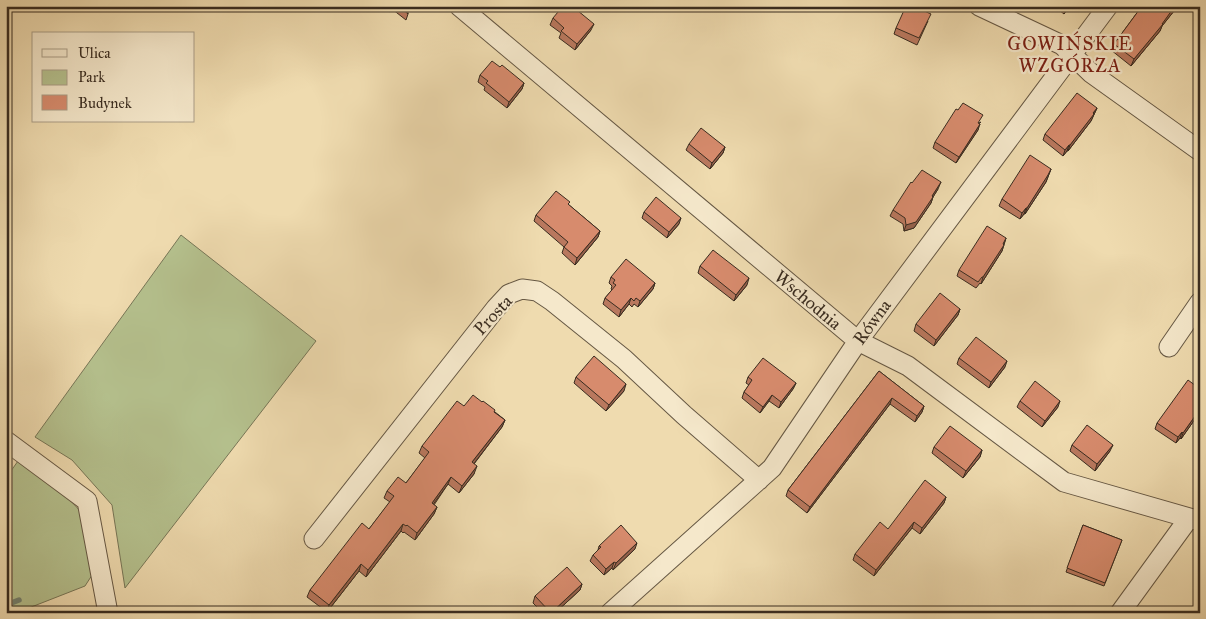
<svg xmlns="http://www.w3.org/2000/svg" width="1206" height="619" font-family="'IM FELL Great Primer',serif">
<rect width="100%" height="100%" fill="#efdbaf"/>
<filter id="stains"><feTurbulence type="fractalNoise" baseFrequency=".004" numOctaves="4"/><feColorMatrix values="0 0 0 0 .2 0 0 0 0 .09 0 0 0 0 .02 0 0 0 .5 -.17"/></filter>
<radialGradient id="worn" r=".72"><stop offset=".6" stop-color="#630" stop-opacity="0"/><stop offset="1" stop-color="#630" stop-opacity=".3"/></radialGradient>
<path fill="#b5c18e" stroke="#777657" d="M181,235L316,341L125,588L112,505L72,460L35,437Z
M18,461L55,484L83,514L94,572L85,586L16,613H6V478Z"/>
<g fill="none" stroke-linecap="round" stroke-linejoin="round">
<path stroke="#748270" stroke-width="5.5" d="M6,605L19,600"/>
<g stroke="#665844" stroke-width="21">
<path id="minor" d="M459,6L858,341L908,366L1064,482L1200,521
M979,6L1062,45L1091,73L1200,151
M1169,347L1200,302
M6,441L87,501L108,613
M314,539L496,308L509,294L522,289L537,291L552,301L624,359L684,415L759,480
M610,613L772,468L858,341L1108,6
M1120,613L1189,518"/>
</g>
<use href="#minor" stroke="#f5e8cb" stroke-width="19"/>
</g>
<path fill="#b9785e" stroke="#392c20" d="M383,6H407L408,14L406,20L392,9L390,12Z
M1054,6H1070L1064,14Z
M1142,6H1178L1162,26L1160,31L1131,66L1111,50L1114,44Z
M553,18L591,30L575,50L559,38L561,33L550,25Z
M928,21L917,45L894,34L896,28Z
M500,67L524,83L522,89L507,108L484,90L485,87L478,82L480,75Z
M1097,108L1091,121L1068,151H1067L1063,156L1043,140L1045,134Z
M981,122L979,124L978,130L956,163L933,148L935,142Z
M689,144L725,147L723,153L710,169L686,150Z
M1051,169L1046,182L1025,214H1024L1020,219L999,206L1002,199Z
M938,189L933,197L931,203L914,228L904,231L903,224L890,216L893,210Z
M569,205L600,231L598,237L575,265L562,253L564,247L534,221L536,215Z
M644,212L679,224L667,238L642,218Z
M1006,238L1002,251L981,284L980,283L976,288L957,276L959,270Z
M700,266L747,285L734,301L698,273Z
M611,277L655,283L653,289L638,307L634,304L632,307L629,304L619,317L603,304L605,298L612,290L611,289L612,286L609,283Z
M960,309L958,315L934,346L914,331L916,324Z
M959,358L1005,367L989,388L957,364Z
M879,371L924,406L922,412L915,422L890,404L807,513L786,496L788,490Z
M576,377L624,391L606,411L574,383Z
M748,377L796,383L793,389L779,408L769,401L760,413L742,398L744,392L749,385L746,383Z
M1200,389V412L1181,439L1180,438L1176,443L1155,429L1157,423Z
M1020,401L1058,407L1042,427L1017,407Z
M464,406L495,412L505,420L502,427L474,464V474L459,493L448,484L434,505L437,507L434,514L415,540L404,532L403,533L401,531L366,577L359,571L327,612L307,597L310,590L369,529L390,502L384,498L387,491L406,483L425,458L419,453L422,446Z
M1072,445L1110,451L1095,471L1070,451Z
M934,447L982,450L980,457L963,478L932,453Z
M946,497L944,503L920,534L912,528L874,576L853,560L855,554Z
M1083,525L1122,540L1104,586L1066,572Z
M599,546L635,549L613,570L612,568L604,575L590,561L593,555L598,550Z
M582,584L580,590L555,613H543L533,603L535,596Z"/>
<path fill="#96614c" stroke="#392c20" d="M1067,6H1070L1064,14L1066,8Z
M1175,6H1178L1162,26L1160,31L1131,66L1134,59Z
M594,24L591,30L575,50L577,44Z
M524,83L522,89L507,108L509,102Z
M1097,108L1091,121L1068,151L1070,145Z
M980,124L978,130L956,163L959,157Z
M1069,145L1067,151L1063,156L1065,150Z
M725,147L723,153L710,169L712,163Z
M1051,169L1046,182L1025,214L1027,208Z
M941,182L938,189L933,197L931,203L914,228L904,231L906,225L932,196Z
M1026,208L1024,214L1020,219L1022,213Z
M681,218L679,224L667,238L669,232Z
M600,231L598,237L575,265L577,258Z
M1006,238L1002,251L981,284L983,277Z
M749,278L747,285L734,301L736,295Z
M655,283L653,289L638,307L640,301Z
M631,298L629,304L619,317L621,310Z
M960,309L958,315L934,346L936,340Z
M1007,361L1005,367L989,388L991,382Z
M796,383L793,389L779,408L781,402Z
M626,384L624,391L606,411L609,405Z
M772,395L769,401L760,413L763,407Z
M892,398L890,404L807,513L810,507Z
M1060,401L1058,407L1042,427L1045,421Z
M924,406L922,412L915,422L917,416Z
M1200,409V412L1181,439L1183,433Z
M505,420L502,427L469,470L472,462Z
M1182,432L1180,438L1176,443L1178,437Z
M1113,445L1110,451L1095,471L1097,464Z
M982,450L980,457L963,478L966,471Z
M477,466L474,474L459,493L462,486Z
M451,477L448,484L429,510L432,503Z
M946,497L944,503L920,534L922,528Z
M437,507L434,514L415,540L417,533Z
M914,522L912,528L874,576L876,570Z
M403,524L401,531L366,577L368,570Z
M637,543L635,549L613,570L616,563Z
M614,562L612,568L604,575L606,569Z
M361,564L359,571L327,612L329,605Z
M582,584L580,590L555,613H551Z"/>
<path fill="#d78b6d" stroke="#392c20" d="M399,6H407L408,14Z
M563,6H572L594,24L577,44L561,31L564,28L553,18Z
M906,6H913L931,14L919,38L896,28Z
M1142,6H1175L1162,24H1163L1134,59L1114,44Z
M492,61L500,67L502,65L524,83L509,102L486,83L488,81L480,75Z
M1077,93L1097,108L1093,113L1094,114L1070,145H1069L1065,150L1045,134Z
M963,103L983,115L978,123L980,124L959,157L935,142L956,109L958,110Z
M701,128L725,147L712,163L689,144Z
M1030,155L1051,169L1048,175L1027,208H1026L1022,213L1002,199Z
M922,170L941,182L932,196L933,197L916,222L906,225L905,218L893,210L911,182L912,183Z
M556,191L570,202L568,204L600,231L577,258L564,247L568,242L536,215Z
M656,197L681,218L669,232L644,212Z
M987,226L1006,238L1003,244L1004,245L983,277H982L978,282L959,270Z
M713,250L749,278L736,295L700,266Z
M626,259L655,283L640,301L636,298L634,301L631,298L621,310L605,298L616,285L613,283L615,280L611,277Z
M940,293L960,309L936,340L916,324Z
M976,337L1007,361L991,382L959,358Z
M594,356L626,384L609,405L576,377Z
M763,358L796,383L781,402L772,395L763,407L744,392L752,380L748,377Z
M879,371L924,406L917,416L892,398L810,507L788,490Z
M1188,380L1200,389V409L1183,433L1182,432L1178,437L1157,423Z
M1035,381L1060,401L1045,421L1020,401Z
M473,395L482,402L483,401L495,410L494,412L505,420L472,462L477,466L462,486L451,477L432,503L437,507L417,533L407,525L406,526L403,524L368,570L361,564L329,605L310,590L362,523L369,529L394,496L387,491L398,477L406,483L429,452L422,446L457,401L464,406Z
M1087,425L1113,445L1097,464L1072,445Z
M950,426L982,450L966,471L934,447Z
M925,480L946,497L922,528L914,522L876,570L855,554L880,522L888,529Z
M621,525L637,543L616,563L614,562L606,569L593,555L601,547L599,546Z
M1083,525L1122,540L1105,583L1067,568Z
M567,567L582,584L551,613L535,596Z"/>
<g text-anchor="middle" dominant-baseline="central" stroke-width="4.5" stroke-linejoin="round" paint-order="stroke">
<g font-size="18" fill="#392c20" stroke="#f5e8cb">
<text transform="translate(808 300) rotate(40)">Wschodnia</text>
<text transform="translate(493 315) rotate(-47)">Prosta</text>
<text transform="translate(872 322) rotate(-54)">Równa</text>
</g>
<g font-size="19" letter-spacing="1" fill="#7a1f14" stroke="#f5e8cb">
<text x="1070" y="43">GOWIŃSKIE<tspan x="1070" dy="22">WZGÓRZA</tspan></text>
</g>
</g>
<rect width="1206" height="619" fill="none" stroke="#efdbaf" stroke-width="25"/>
<rect x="8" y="8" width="1191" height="604" fill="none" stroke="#392c20" stroke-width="2.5"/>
<rect x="12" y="12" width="1181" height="594" fill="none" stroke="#392c20"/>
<rect x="32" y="32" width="162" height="90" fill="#f5e8cb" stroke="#aa9d87"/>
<rect x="42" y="49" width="25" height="8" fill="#f5e8cb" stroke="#aa9d87"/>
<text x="78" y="58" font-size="15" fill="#392c20">Ulica</text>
<rect x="42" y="70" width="25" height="15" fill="#b5c18e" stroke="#aa9d87"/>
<text x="78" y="82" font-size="15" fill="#392c20">Park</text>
<rect x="42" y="95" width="25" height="15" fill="#d78b6d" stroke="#aa9d87"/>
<text x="78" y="108" font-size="15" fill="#392c20">Budynek</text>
<rect width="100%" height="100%" filter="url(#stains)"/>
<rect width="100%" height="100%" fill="url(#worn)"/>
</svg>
